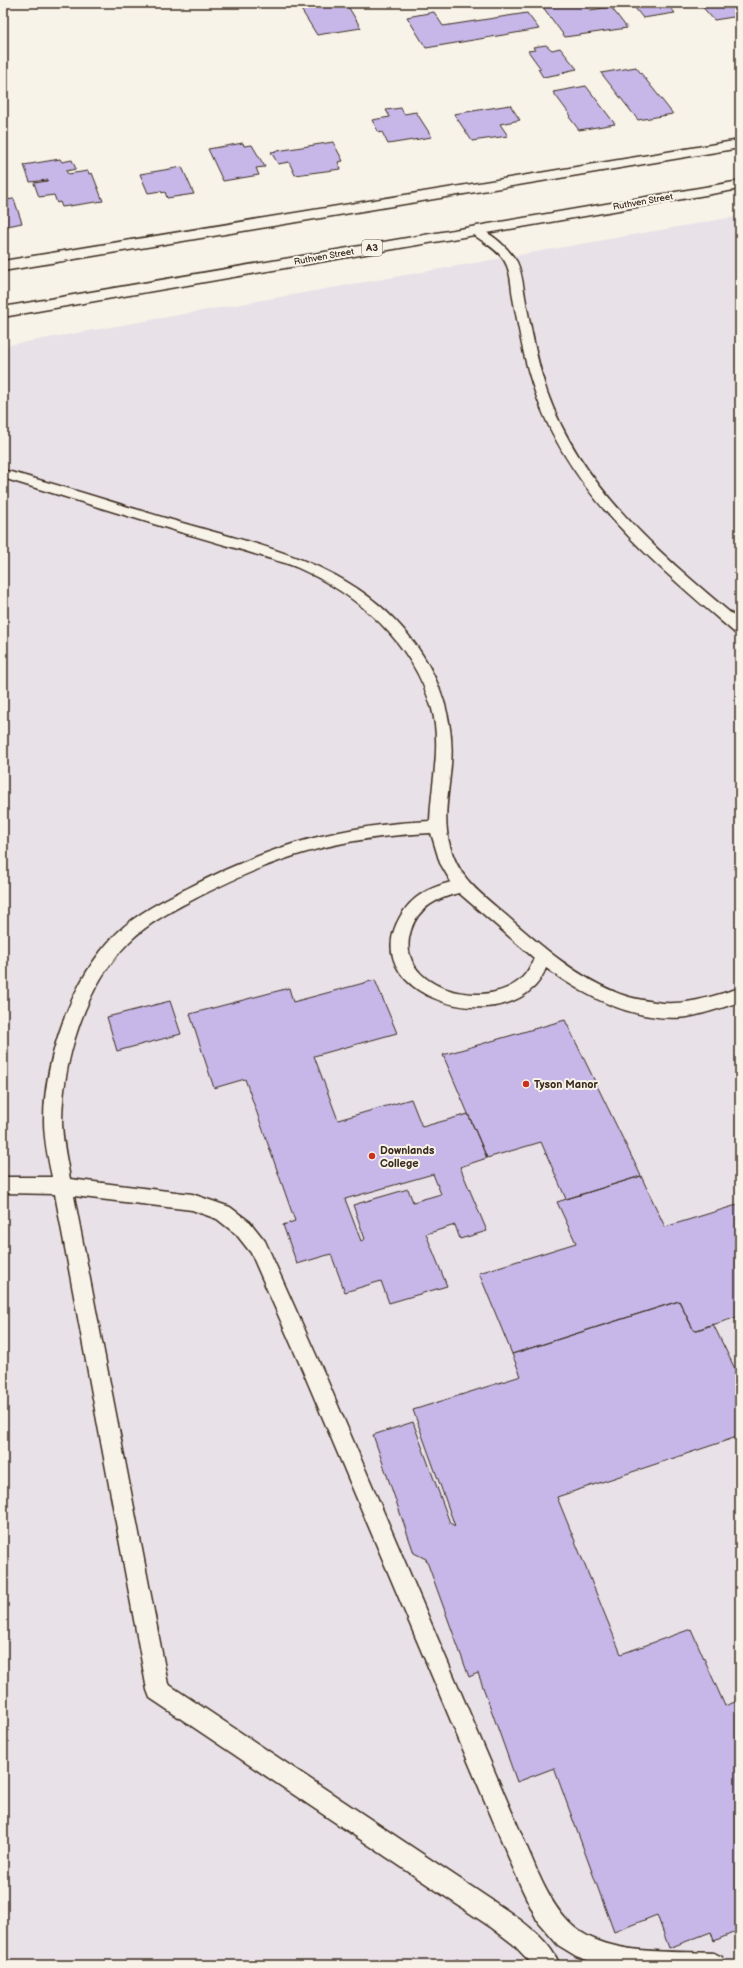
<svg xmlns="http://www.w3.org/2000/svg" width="743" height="1968" font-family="'Balsamiq Sans',sans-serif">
<rect width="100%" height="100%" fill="#f7f3e8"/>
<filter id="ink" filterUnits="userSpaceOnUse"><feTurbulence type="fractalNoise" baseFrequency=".025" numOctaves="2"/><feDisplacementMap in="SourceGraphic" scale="8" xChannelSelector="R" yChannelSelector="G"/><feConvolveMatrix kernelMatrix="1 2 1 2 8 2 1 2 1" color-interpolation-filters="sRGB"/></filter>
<g filter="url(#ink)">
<path fill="#e8e1e8" d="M740,216V1965H3V346Z"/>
<path fill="#c6b7e8" stroke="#3b2a1e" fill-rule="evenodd" d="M297,3H346L361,28L317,35Z
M540,3H582L590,10L611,7L627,28L565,37Z
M631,3H667L675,13L643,18Z
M699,3H740V16L714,20Z
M434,12L443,26L527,13L539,29L426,48L407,17Z
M546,45L552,50L560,48L577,69L563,72L565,73L543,77L538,69H541L528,51L535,50L533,47Z
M636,67L673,114L638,120L601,73Z
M586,86L615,124L579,130L569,117L571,116L553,92Z
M510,105L520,120L500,124L508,136L472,141L454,114Z
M401,108L404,114L416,112L432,137L388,144L382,132L379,133L372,120L390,117L386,110Z
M333,142L343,161L338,162L341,169L295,175L289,162L278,164L271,152Z
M243,143L244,146L252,145L265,167L256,168L259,175L223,181L208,149Z
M60,159L62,162L72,160L76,169L66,171L68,174L88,171L89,174L92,173L103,201L62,207L60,202L57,203L54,195L39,197L34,183L47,181L48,180L30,182L24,165Z
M182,167L194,194L167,198L165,192L162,193L161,191L148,193L140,174Z
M14,199L22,223L3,227V200Z
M375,980L397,1033L314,1056L338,1120L411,1099L422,1127L468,1114L487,1158L460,1167L487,1231L460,1239L455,1225L426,1234L447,1286L389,1303L381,1281L345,1292L331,1254L297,1264L283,1225L295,1221L245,1079L214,1088L190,1014L289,988L293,1002ZM433,1174L441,1194L413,1202L408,1189L353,1205L365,1239L361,1241L345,1199Z
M170,1001L181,1034L117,1051L107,1017Z
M565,1020L641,1176L566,1199L541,1142L487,1158L443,1055Z
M641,1176L665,1227L740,1204V1316L694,1331L679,1301L512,1354L479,1273L576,1243L557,1202Z
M679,1301L694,1331L713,1324L740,1379V1436L557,1497L621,1654L691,1629L725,1706L740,1700V1930L714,1941L711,1932L669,1948L657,1915L614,1932L554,1768L517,1782L478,1673L469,1677L426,1559L414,1553L373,1435L413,1422L450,1523L455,1526L413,1410L521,1376L512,1354Z
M458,1959L459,1965H442Z"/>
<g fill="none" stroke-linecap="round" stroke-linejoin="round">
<g stroke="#3b2a1e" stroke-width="3">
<path id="lane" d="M475,228C492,232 508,248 517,262C522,273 523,285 525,297C531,329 537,362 547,392C582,490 663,556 740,621V634L735,633C655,564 570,495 535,392C524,362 519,329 513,298C511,285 511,271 504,260C496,248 482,241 471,233L469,231L471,229Z
M3,470C57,484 111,502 165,518C245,542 336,557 396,621C432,659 456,711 451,765C449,792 442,819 450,846C453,857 458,868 466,878C477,892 493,904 507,916C540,945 574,975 615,992C628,998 642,1000 655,1002C685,1007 712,996 740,988V1002C723,1007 705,1014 687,1017C636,1023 586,997 546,968C543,975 539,983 533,988C484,1035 358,990 400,917C412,896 429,888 451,882L440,863L431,833C341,837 280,855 200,896C175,909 149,922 129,942C85,986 63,1059 62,1120C62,1140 67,1160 70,1179L192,1194L230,1207L250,1222L265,1241L325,1375L538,1873C547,1893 558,1914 575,1928C610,1956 672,1951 714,1953L722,1957L726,1965H600L576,1956L558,1945L538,1922L522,1889L305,1376L251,1253L236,1234L217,1219L192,1210L74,1196L168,1684L508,1911C528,1925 550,1942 560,1965H533L513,1944L492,1928L150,1698L147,1690L55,1194L3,1193V1177H52C48,1159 44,1139 44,1120C44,1059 72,977 117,933C137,913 164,900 188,888C269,846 339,825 430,821C431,784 442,747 432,709C412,641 359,595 296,567C284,562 270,559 258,555C232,547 206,539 180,532C121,514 62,496 3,478ZM459,893L534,958C531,966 527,973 521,979C485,1012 392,988 411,930C418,907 438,898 459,893Z"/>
</g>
<g stroke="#3b2a1e" stroke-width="3">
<path id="highway" d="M740,140V148L3,271V261Z
M740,181V189L3,317V307Z"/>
</g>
<use href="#lane" fill="#f7f3e8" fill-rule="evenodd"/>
<use href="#highway" fill="#f7f3e8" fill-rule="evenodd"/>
</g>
</g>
<g fill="#c8321e" stroke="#f7f3e8" stroke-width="1.5">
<circle cx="526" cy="1084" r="4"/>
<circle cx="372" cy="1156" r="4"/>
</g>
<g text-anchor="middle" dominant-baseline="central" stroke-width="4" stroke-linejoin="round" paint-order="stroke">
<g font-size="9" fill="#3b2a1e" stroke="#f7f3e8">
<text transform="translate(643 202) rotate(-10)">Ruthven Street</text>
<text transform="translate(324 257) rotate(-10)">Ruthven Street</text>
</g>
<rect fill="#f7f3e8" stroke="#73665b" stroke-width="1" x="362" y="240" width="20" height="16" rx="3"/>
<g font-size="10" font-weight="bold" fill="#3b2a1e">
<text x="372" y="248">A3</text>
</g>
<g font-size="11" font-weight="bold" fill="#3b2a1e" stroke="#f7f3e8" text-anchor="start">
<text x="534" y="1084">Tyson Manor</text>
<text x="380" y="1150">Downlands<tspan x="380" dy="13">College</tspan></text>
</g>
</g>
<rect width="743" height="1968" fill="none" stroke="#f7f3e8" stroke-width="16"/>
<rect x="8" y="8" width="727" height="1952" fill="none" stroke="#3b2a1e" stroke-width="1.5" filter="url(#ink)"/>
</svg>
